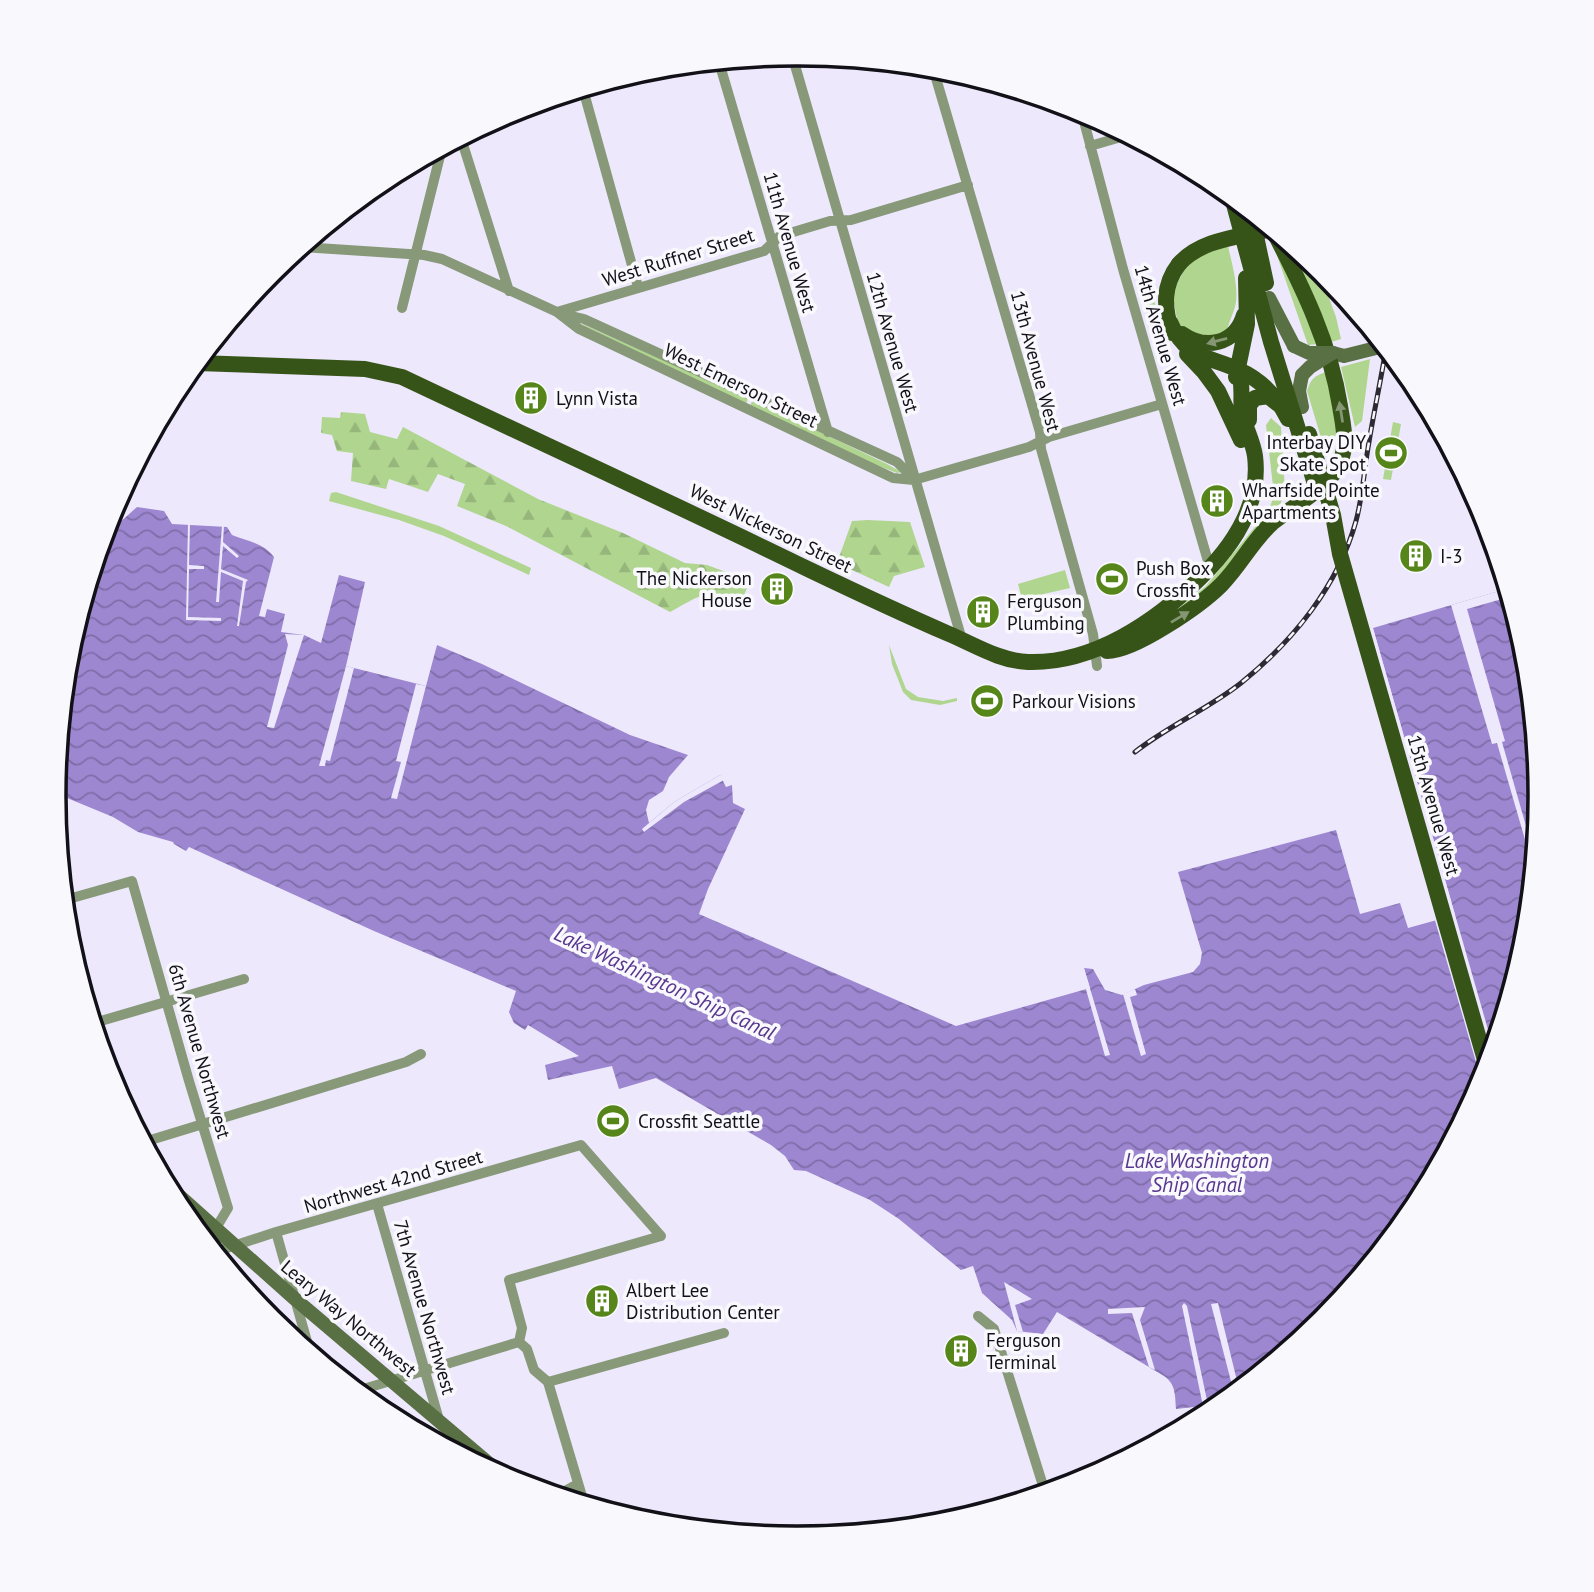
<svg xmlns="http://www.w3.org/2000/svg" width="1594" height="1592" font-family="'PT Sans',sans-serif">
<defs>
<pattern id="forest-firs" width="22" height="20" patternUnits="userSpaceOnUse" patternTransform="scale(1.75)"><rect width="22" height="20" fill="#afd58f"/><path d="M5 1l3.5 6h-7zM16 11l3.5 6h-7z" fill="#96b67b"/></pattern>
<pattern id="water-waves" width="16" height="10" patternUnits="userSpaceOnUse" patternTransform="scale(1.75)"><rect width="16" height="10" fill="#9d87d1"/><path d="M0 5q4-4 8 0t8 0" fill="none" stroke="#7f6da9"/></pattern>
</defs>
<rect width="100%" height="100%" fill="#ede8fc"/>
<path fill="#afd58f" d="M1282,238L1318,268L1336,317L1341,339L1331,342Z
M1272,241L1306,310L1318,344L1308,345Z
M1228,246C1232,264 1238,284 1236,302C1234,314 1227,324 1227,334L1208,339L1182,327L1177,319L1173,298L1175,287L1186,267L1204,253Z
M1151,289L1160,322L1170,346L1157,350L1140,292Z
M580,323L748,398L746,405L588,330Z
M1370,359L1362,421L1355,427L1341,367Z
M1326,372L1331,379L1337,436L1325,451L1307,391C1311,379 1314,376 1326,372Z
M753,400L887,464L901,472L897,473L855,457L749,407Z
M1271,418L1281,427L1285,491L1277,514L1223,578L1168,617L1206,586L1269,510L1274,495L1266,425Z
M1393,422L1401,424L1391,480L1383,479Z
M336,492L439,526L531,568L529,575L444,536L399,520L329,501L331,493Z
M1065,570L1070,588L1022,599L1018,584Z
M889,645L906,689L918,697L943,701L957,698V701L940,705L911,700L903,692L892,664Z"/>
<path fill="url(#forest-firs)" d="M341,412L365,414L370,432L397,439L403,427L538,499L623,533L685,563L707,565L750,581L742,600C707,587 702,595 670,612L506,526L457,506L465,484L438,474L428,492L389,479L386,489L351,481L353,453L337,451L332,435L321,433L322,417L340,418Z
M868,520L910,522L925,567L894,576L889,587L837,563L852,521Z"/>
<path fill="url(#water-waves)" d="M137,507L164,511L172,524L227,527L232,535C247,541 264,543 274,557L259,616L265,617L267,609L285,614L281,632L304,635L321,643L339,575L365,582L346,666L426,686L437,645L482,664L630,735L688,755L669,777L663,791L649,800L646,810L649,823L674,802L720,775L726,787L732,785L733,803L745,809L708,889L699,914L956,1026L1090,988L1084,968L1093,969L1105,990L1122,995L1144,985L1193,972L1200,964L1202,953L1178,872L1336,830L1360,914L1400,903L1408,928L1455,915L1373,628L1506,589L1525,651L1540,796L1526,940L1483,1079L1415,1208L1323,1320L1221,1404L1176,1409C1175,1396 1176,1384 1164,1376L1057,1312L1043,1334L1017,1331L1012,1320L982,1293L973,1266L961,1270L899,1219L870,1200L806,1171L794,1170L785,1156L771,1145L656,1078L619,1089L612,1066L548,1080L545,1065L579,1056L528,1025L525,1030L514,1023L509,1012L516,991L374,931L189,847L186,851L174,844L173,842L138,832L113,817L55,793L68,652L106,528L118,524Z"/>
<path fill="#ede8fc" d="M188,524H190L189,565L204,566V569H189L188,617L221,618V621L186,620Z
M222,526H224L223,542L239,556L237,558L223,546L221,569L248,580L246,582L239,626H237L243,581L221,572L219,602H216Z
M1506,589L1509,597L1467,609L1505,741L1502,742L1534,854L1533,867L1497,743L1492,744L1451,605Z
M1372,625L1493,1047L1482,1083L1434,917L1451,912L1369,629Z
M285,634L304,635L274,728L267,727L288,645Z
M346,666L354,668L330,761L326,760L325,766H319Z
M416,684L426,686L397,799L391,798L401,762L396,761Z
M720,775L724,780L684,802L644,832L642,829L674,802Z
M1083,965L1110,1055L1105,1056L1085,986L1081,968Z
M1135,989L1137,995L1130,997L1146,1054L1141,1056L1123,994Z
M1004,1282L1032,1299L1015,1305L1023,1332L1017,1331Z
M1184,1303L1187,1306L1208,1405L1203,1406L1182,1306Z
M1218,1303L1239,1389L1234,1393L1211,1304Z
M1145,1307L1140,1320L1155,1370L1149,1367L1132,1313L1108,1314V1309Z"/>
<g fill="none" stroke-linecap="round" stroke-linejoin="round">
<path stroke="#879979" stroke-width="10" d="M792,55L962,640
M719,62L828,432
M933,68L1040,432L1041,449L1093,634L1097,666
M583,89L638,287
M1081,110L1123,269L1210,568
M461,138L509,291
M1090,146L1128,135
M302,247L424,255L442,259L557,312L579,329L893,478L914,480L1029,447L1049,437L1162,404
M402,308L442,148
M557,312L764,251L780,236L830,221L851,220L968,185
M563,314L584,319L897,462L914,479
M65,900L132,881L189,1081L228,1208L216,1228
M94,1023L244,979
M144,1142L406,1062L421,1054
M377,1204L439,1420
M276,1232L310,1352
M215,1252L276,1232L581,1145L661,1236L509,1280L522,1328L519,1342
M978,1316L994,1329L1045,1492
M519,1342L527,1349L534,1370L548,1382L584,1503
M548,1382L724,1333
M357,1391L519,1342
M558,1495L578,1484"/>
<path stroke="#587043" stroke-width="14" d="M1269,298L1294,346
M1333,353L1344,356L1384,346
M1302,407L1299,391L1302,375
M167,1185L295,1299L506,1478"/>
<path stroke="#375418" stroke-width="16" d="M1232,197L1271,342L1315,484
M1251,213L1266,283
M1170,322C1187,360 1207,355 1239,370C1262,380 1277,397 1288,419
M1172,333C1164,308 1162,286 1179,264
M1182,334C1205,350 1235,345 1244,315
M1187,354L1204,372L1218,391L1241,440
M197,363L365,369L402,377C539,442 677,505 812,571C858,593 903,614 949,634C975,645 1000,661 1028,662C1093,664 1155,622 1200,578C1233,546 1261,504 1255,456C1253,441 1245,428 1242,413C1240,397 1244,386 1238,369
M1236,377L1247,324L1246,278
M1249,420V405L1255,398L1268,396L1278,404
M1107,651C1135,651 1201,605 1221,585C1240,566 1252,541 1272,523C1298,501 1338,486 1344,449C1346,435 1342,419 1340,406C1330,343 1303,288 1274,232"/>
<g stroke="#2d2a33" stroke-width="5">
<path id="rail" d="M1135,752C1168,726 1208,709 1241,683C1293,641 1338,586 1356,521C1363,495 1364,469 1369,442C1374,411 1381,380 1386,348"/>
</g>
<use href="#rail" stroke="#f9f8fd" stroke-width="2.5" stroke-dasharray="8" stroke-linecap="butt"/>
<path stroke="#587043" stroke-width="14" d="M1294,346L1309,353H1333
M1302,375L1310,367L1332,353"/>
<path stroke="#375418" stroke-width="16" d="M1179,264C1201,239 1240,237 1271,229
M1309,434L1333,515L1340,554L1487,1067"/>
</g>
<defs><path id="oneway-solid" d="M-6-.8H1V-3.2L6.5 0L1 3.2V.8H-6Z" transform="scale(1.75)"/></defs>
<g fill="#859674">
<use href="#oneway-solid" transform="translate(1217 341) rotate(165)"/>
<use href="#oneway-solid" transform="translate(1341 412) rotate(-99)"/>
<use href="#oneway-solid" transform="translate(1180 617) rotate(-31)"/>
</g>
<defs>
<g id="building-disc" transform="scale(1.75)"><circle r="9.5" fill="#56861a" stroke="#f9f8fd"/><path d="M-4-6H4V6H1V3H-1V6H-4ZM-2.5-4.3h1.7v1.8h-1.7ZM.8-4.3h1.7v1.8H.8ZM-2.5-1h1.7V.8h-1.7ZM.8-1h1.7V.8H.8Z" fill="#fff"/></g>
<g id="stadium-disc" transform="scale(1.75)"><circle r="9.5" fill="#56861a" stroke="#f9f8fd"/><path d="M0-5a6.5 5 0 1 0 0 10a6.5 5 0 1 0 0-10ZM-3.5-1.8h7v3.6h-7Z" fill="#fff"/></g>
</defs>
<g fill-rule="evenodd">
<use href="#building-disc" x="531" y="398"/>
<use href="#stadium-disc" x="1391" y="453"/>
<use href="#building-disc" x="1217" y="501"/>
<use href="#building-disc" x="1416" y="556"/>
<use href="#stadium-disc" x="1112" y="579"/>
<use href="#building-disc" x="777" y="589"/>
<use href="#building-disc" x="983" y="612"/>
<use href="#stadium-disc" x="987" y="701"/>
<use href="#stadium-disc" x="613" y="1121"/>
<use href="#building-disc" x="602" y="1301"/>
<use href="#building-disc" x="961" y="1351"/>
</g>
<g text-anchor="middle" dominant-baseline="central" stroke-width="7" stroke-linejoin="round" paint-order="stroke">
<g font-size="19" fill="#131118" stroke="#f9f8fd">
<text transform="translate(790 242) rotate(74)">11th Avenue West</text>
<text transform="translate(678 257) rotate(-17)">West Ruffner Street</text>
<text transform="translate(1161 335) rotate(74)">14th Avenue West</text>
<text transform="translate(893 342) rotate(74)">12th Avenue West</text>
<text transform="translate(1036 361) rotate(75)">13th Avenue West</text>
<text transform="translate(741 385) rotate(26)">West Emerson Street</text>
<text transform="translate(771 528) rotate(26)">West Nickerson Street</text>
<text transform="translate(1434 805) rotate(74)">15th Avenue West</text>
<text transform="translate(200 1051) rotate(74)">6th Avenue Northwest</text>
<text transform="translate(393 1181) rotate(-16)">Northwest 42nd Street</text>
<text transform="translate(425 1307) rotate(74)">7th Avenue Northwest</text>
<text transform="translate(349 1318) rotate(40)">Leary Way Northwest</text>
</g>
<g font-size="19" fill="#131118" stroke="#f9f8fd" text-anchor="start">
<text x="556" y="398">Lynn Vista</text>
<text x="1366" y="442" text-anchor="end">Interbay DIY<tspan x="1366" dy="22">Skate Spot</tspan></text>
<text x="1242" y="490">Wharfside Pointe<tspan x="1242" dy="22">Apartments</tspan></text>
<text x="1440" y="556">I-3</text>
<text x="1136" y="568">Push Box<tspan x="1136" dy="22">Crossfit</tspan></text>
<text x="752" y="578" text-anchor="end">The Nickerson<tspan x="752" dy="22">House</tspan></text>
<text x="1007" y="601">Ferguson<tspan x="1007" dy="22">Plumbing</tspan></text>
<text x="1012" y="701">Parkour Visions</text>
<text x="638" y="1121">Crossfit Seattle</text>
<text x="626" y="1290">Albert Lee<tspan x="626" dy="22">Distribution Center</tspan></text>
<text x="986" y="1340">Ferguson<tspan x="986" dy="22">Terminal</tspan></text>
</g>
<g font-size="21" font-style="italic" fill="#57368e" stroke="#f9f8fd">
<text transform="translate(665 983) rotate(25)">Lake Washington Ship Canal</text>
<text x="1197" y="1160">Lake Washington<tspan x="1197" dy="24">Ship Canal</tspan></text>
</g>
</g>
<path d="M0 0H1594V1592H0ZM796 66H798A730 730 0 0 1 1528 796V796A730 730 0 0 1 798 1526H796A730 730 0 0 1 66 796V796A730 730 0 0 1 796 66Z" fill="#f9f8fd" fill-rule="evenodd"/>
<path fill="none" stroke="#131118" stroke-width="3.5" d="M796 66H798A730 730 0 0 1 1528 796V796A730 730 0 0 1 798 1526H796A730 730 0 0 1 66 796V796A730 730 0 0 1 796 66Z"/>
</svg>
